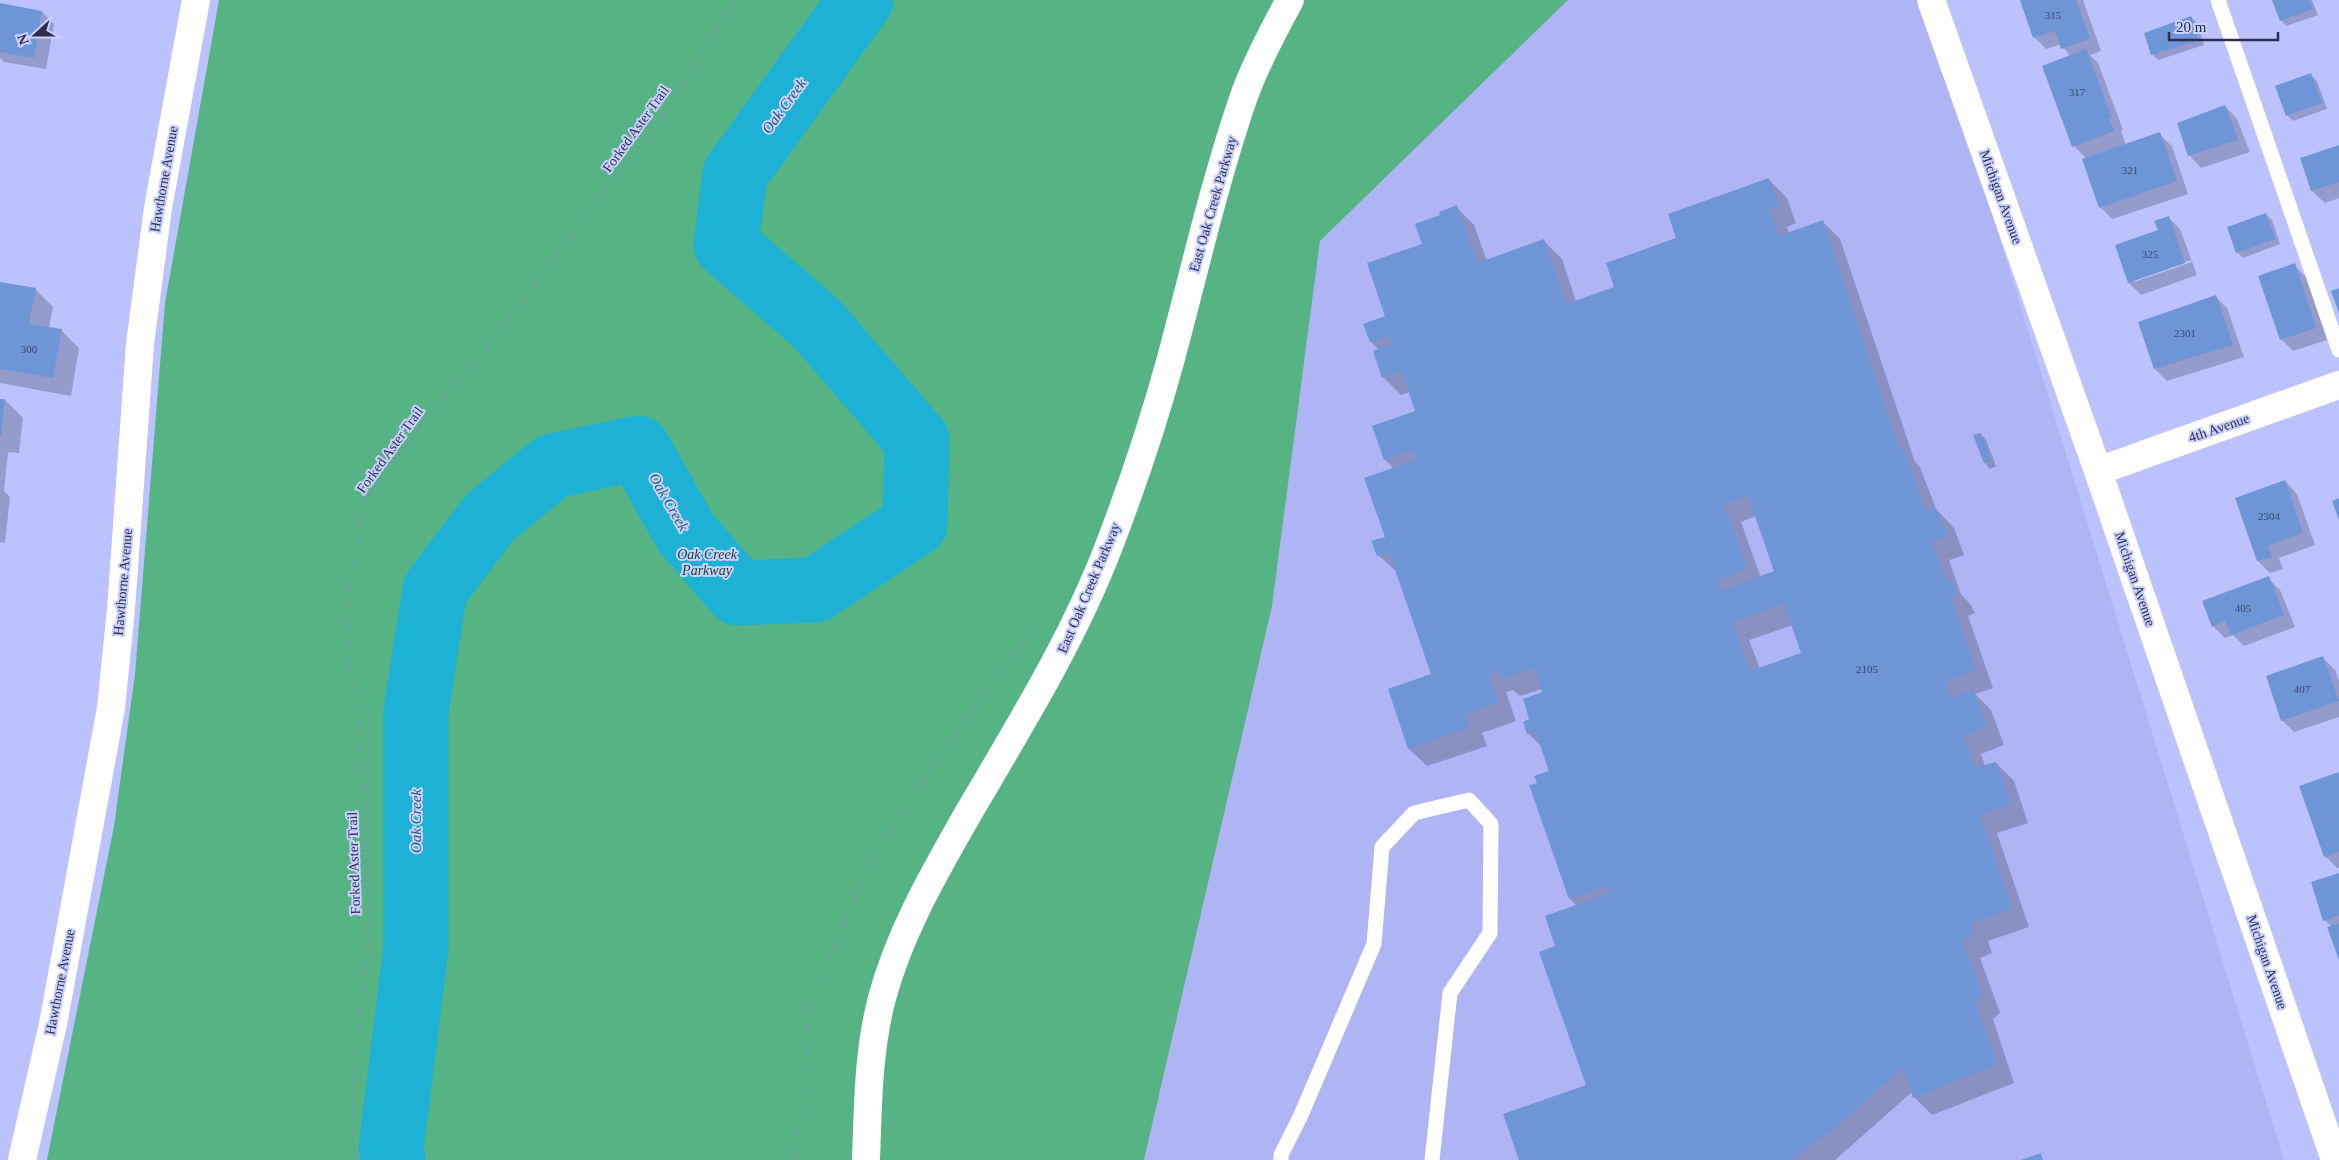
<svg xmlns="http://www.w3.org/2000/svg" width="2339" height="1160" font-family="'Times New Roman',serif">
<rect width="100%" height="100%" fill="#bbc2fe"/>
<path fill="#aeb4f4" d="M1568,0H1926L2284,1160H1144L1272,606L1320,241Z"/>
<path fill="#55b384" d="M219,0H1568L1320,241L1272,606L1144,1160H47L114,826L135,674L165,303Z"/>
<path fill="#0003" fill-rule="evenodd" d="M2021,0H2083L2101,51L2090,55L2098,63L2123,130L2121,131L2126,145L2159,134L2172,146L2188,194L2112,219L2100,207L2086,158L2074,146L2071,57L2061,44L2046,49L2034,37Z
M2273,0H2312L2318,15L2286,26L2281,20Z
M0,5L42,12L54,24L46,69L4,62L0,58Z
M2191,17L2197,23L2204,45L2158,60L2152,54Z
M2311,75L2317,81L2327,109L2293,121L2287,115Z
M2225,106L2237,119L2250,152L2201,168L2189,155Z
M2339,146V198L2325,203L2312,191L2302,159Z
M1769,180L1787,198L1796,223L1787,227L1789,233L1822,221L1840,239L1915,462L1920,467L1936,509L1954,528L1964,555L1949,560L1961,594L1971,605L1975,613L1968,616L1993,688L1975,694L1991,710L2004,745L1981,754L1985,766L1996,763L2014,781L2028,823L1997,833L2029,927L1988,941L1992,953L1980,958L2000,1013L1993,1019L2014,1083L1932,1115L1914,1097L1912,1092L1835,1160H1521L1587,1085L1557,947L1577,906L1570,899L1538,783L1551,772L1542,747L1528,733L1531,720L1544,693L1542,689L1520,696L1513,690L1506,692L1516,721L1482,733L1487,746L1427,766L1409,749L1433,674L1398,573L1378,555L1386,537L1394,469L1385,459L1417,411L1410,392L1401,395L1383,377L1379,350L1371,342L1441,216L1456,207L1474,225L1487,261L1544,241L1562,259L1576,301L1616,288L1677,238ZM1756,516L1776,572L1761,578L1741,522ZM1793,625L1803,654L1760,669L1749,640Z
M2266,214L2272,220L2280,244L2243,258L2237,252Z
M2168,217L2180,229L2197,275L2141,295L2129,283ZM2191,260L2192,262L2134,282V280Z
M2294,265L2306,277L2327,340L2293,351L2281,339Z
M0,283L35,289L53,307L49,328L61,330L79,348L71,396L0,383Z
M2215,296L2227,308L2244,357L2167,381L2155,369Z
M0,400H5L23,418L19,453L8,452L4,491L10,497L5,543L0,542Z
M1981,434L1986,440L1996,466L1990,469L1985,463Z
M2285,481L2297,494L2315,545L2279,558L2283,569L2270,573L2258,561L2236,499Z
M2268,578L2280,590L2295,627L2244,646L2233,635L2225,638L2213,626Z
M2323,658L2335,670L2339,681V717L2294,732L2282,720Z
M2339,773V868H2337L2325,856Z
M2339,874V957L2332,927L2324,920Z"/>
<g fill="none" stroke-linecap="round" stroke-linejoin="round">
<path stroke="#1db2d5" stroke-width="65" d="M393,1160L391,1149L416,948V711L435,590L490,517L553,466L638,448L686,533L738,593L815,590L915,524L917,440L817,324L726,245L735,174L861,0"/>
</g>
<path fill="#6e96d6" fill-rule="evenodd" d="M2020,0H2076L2090,39L2061,49L2055,31L2033,38Z
M2272,0H2309L2313,9L2280,21Z
M0,3L42,11L34,58L0,52Z
M2191,16L2199,40L2151,55L2144,33Z
M2086,49L2112,118L2109,119L2114,131L2072,147L2042,66Z
M2311,73L2322,103L2286,116L2275,86Z
M2225,105L2238,140L2188,156L2177,123Z
M2160,132L2177,181L2099,208L2082,159Z
M2339,145V182L2311,191L2300,158Z
M1769,178L1779,206L1770,209L1779,236L1823,220L1899,449L1903,448L1926,512L1936,508L1947,537L1932,542L1944,575L1954,585L1958,595L1951,598L1976,670L1945,681L1951,699L1973,690L1987,727L1964,736L1975,768L1996,762L2011,805L1980,815L2012,909L1971,923L1975,935L1962,940L1983,995L1975,1001L1997,1065L1913,1098L1903,1067L1847,1118L1793,1160H1519L1503,1114L1586,1085L1539,952L1555,946L1545,916L1610,893L1608,886L1569,899L1529,785L1537,783L1534,776L1549,771L1535,731L1527,734L1523,722L1529,719L1523,699L1542,692L1534,668L1501,679L1498,671L1489,674L1498,703L1465,715L1470,728L1408,749L1388,689L1431,674L1389,552L1377,556L1371,541L1385,537L1364,478L1416,460L1413,450L1384,460L1372,426L1415,411L1402,371L1382,378L1373,351L1392,344L1389,336L1370,342L1363,324L1385,316L1367,263L1422,244L1415,224L1440,215L1439,212L1457,205L1477,263L1544,239L1566,304L1614,287L1606,263L1676,238L1668,214ZM1748,496L1774,571L1720,591L1718,579L1747,569L1724,504ZM1784,604L1801,653L1750,671L1732,623Z
M2266,213L2275,239L2236,253L2227,227Z
M2169,216L2185,263L2128,283L2115,245L2158,230L2154,221Z
M2295,263L2316,328L2280,340L2258,276Z
M0,282L36,288L29,324L62,329L53,378L0,369Z
M2339,288V313L2331,291Z
M2216,295L2233,345L2154,369L2138,322Z
M0,399H5L1,436H0Z
M1981,433L1991,461L1984,463L1973,435Z
M2285,480L2303,533L2268,546L2272,557L2257,561L2235,498Z
M2339,498V520L2332,501Z
M2269,576L2284,615L2231,635L2225,621L2212,627L2202,601Z
M2323,656L2339,701L2281,721L2266,676Z
M2339,772V851L2324,857L2299,786Z
M2339,873V915L2323,921L2311,882Z
M2339,923V960L2327,927Z
M2041,1153L2043,1160H2021Z"/>
<g fill="none" stroke-linecap="round" stroke-linejoin="round">
<path stroke="#8489ba" stroke-width="3" stroke-dasharray="1 4" stroke-linecap="butt" d="M356,1160L352,1107L359,1016L368,946L366,837L361,750L350,676L348,588L365,500L423,423L507,321L595,202L656,125L736,0
M796,1160L810,1006L869,862L994,679L1034,628"/>
<path stroke="#fff" stroke-width="15" d="M2218,0L2339,350
M1281,1160V1155L1301,1115L1374,944L1382,847L1414,813L1469,800L1491,824L1490,933L1450,993L1432,1160"/>
<path stroke="#fff" stroke-width="28" d="M1931,0L2098,471L2335,1160
M2098,471L2339,385
M22,1160L53,1024L111,708L121,609L140,344L158,208L196,0
M866,1160C868,1106 868,1051 882,998C900,931 935,872 969,812C1020,725 1073,640 1109,546C1132,486 1153,424 1170,362C1194,273 1214,183 1244,96C1256,63 1273,31 1290,0"/>
</g>
<g text-anchor="middle" dominant-baseline="central" stroke-width="4" stroke-linejoin="round" paint-order="stroke">
<g font-size="11" fill="#3c486e">
<text x="2053" y="15">315</text>
<text x="2077" y="92">317</text>
<text x="2130" y="170">321</text>
<text x="2150" y="254">325</text>
<text x="2185" y="333">2301</text>
<text x="29" y="349">300</text>
<text x="2269" y="516">2304</text>
<text x="2243" y="608">405</text>
<text x="1867" y="669">2105</text>
<text x="2302" y="689">407</text>
</g>
<g font-size="14" fill="#2c2e4b" stroke="#cad0fe">
<text transform="translate(636 129) rotate(-54)">Forked Aster Trail</text>
<text transform="translate(164 179) rotate(-80)">Hawthorne Avenue</text>
<text transform="translate(2001 197) rotate(70)">Michigan Avenue</text>
<text transform="translate(1213 204) rotate(-74)">East Oak Creek Parkway</text>
<text transform="translate(2219 428) rotate(-19)">4th Avenue</text>
<text transform="translate(390 450) rotate(-54)">Forked Aster Trail</text>
<text transform="translate(2135 579) rotate(71)">Michigan Avenue</text>
<text transform="translate(123 582) rotate(-85)">Hawthorne Avenue</text>
<text transform="translate(1089 588) rotate(-67)">East Oak Creek Parkway</text>
<text transform="translate(354 863) rotate(-92)">Forked Aster Trail</text>
<text transform="translate(2267 962) rotate(71)">Michigan Avenue</text>
<text transform="translate(60 982) rotate(-79)">Hawthorne Avenue</text>
</g>
<g font-size="14" font-style="italic" fill="#143f2a" stroke="#cad0fe">
<text x="707" y="554">Oak Creek<tspan x="707" dy="16">Parkway</tspan></text>
</g>
<g font-size="15" font-style="italic" fill="#245969" stroke="#cad0fe">
<text transform="translate(784 106) rotate(-54)">Oak Creek</text>
<text transform="translate(669 502) rotate(60)">Oak Creek</text>
<text transform="translate(416 821) rotate(-90)">Oak Creek</text>
</g>
</g>
<g transform="translate(35 35) rotate(249)" stroke="#cad0fe" stroke-width="4" paint-order="stroke">
<path d="M0-4L9 19L0 12L-9 19Z" fill="#2c2e4b"/>
<text y="-8" font-size="14" font-weight="bold" text-anchor="middle" fill="#2c2e4b">N</text>
</g>
<path d="M2169 32v8h109v-8" fill="none" stroke="#2c2e4b" stroke-width="2.5"/>
<text x="2176" y="32" font-size="15" fill="#2c2e4b" stroke="#cad0fe" stroke-width="4" paint-order="stroke">20 m</text>
</svg>
